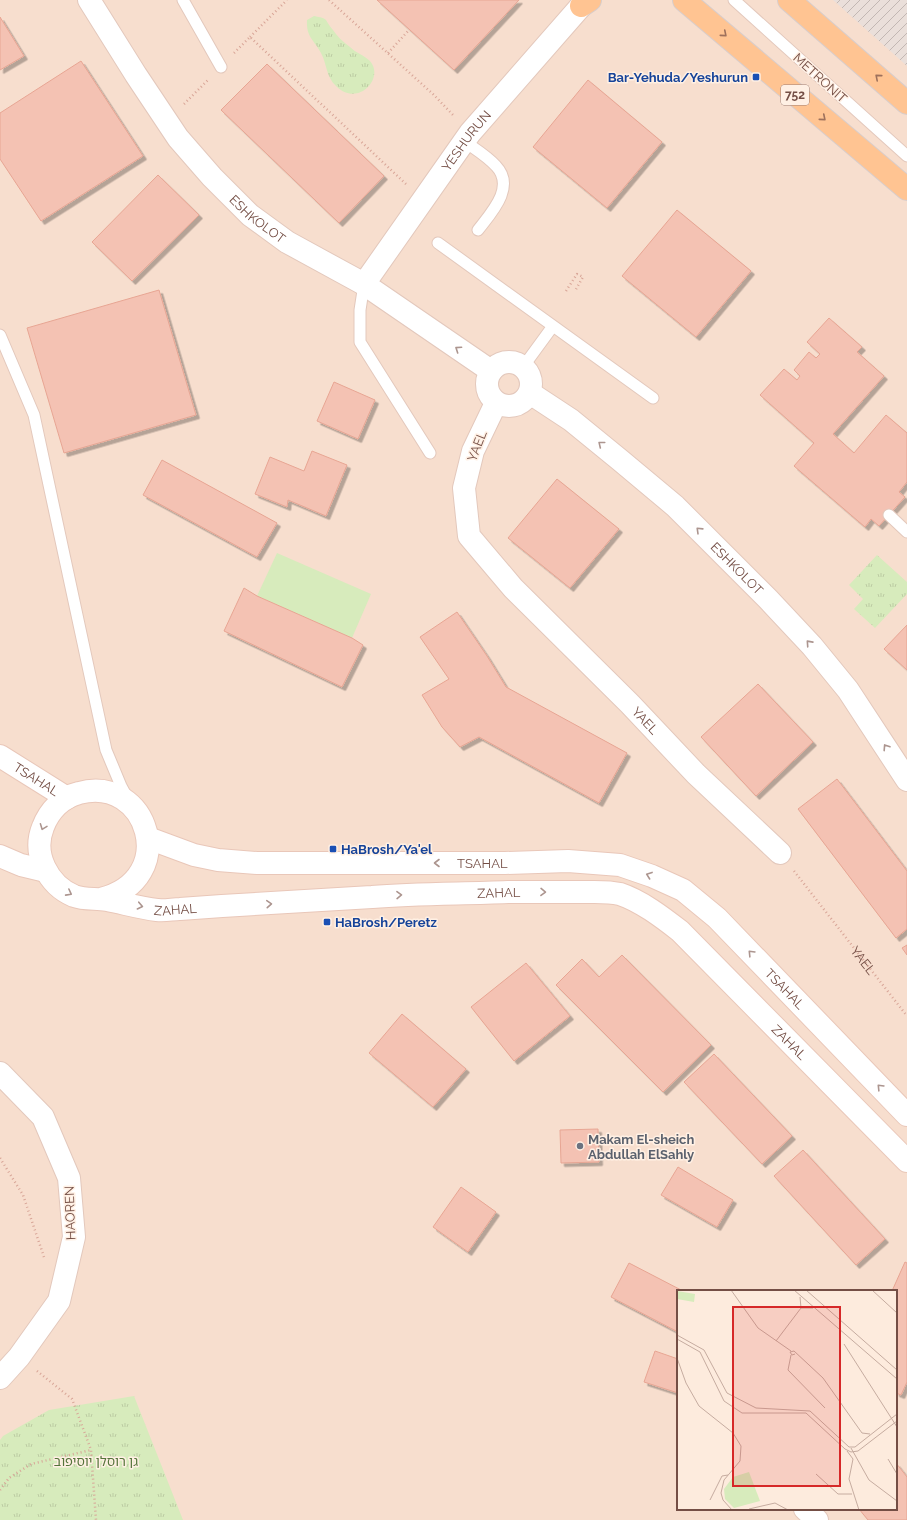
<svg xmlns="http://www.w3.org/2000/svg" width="907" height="1520" font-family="Raleway,'Noto Sans Hebrew',sans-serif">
<defs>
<pattern id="industrial-furrows" width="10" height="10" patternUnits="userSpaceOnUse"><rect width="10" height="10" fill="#eadfda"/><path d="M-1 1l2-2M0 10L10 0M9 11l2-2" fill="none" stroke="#c2b7b3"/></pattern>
<pattern id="park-tufts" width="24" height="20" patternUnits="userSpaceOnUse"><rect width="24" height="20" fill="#d7ebbc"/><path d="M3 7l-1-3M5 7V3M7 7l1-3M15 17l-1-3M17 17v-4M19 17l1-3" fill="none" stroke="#bccba3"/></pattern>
<filter id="shadow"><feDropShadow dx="3.5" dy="3.5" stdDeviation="0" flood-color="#0004"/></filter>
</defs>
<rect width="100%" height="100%" fill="#fdebdd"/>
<path fill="#f7dece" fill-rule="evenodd" d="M0,0H907V1520H0ZM678,1291H896V1509H678Z"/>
<path fill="url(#industrial-furrows)" d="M833,0H907V66Z"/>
<path fill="#d7ebbc" d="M277,553L371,594L352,638L257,596Z"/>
<path fill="url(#park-tufts)" d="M314,16C318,17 323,17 326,20C328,23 330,27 333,30C337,36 343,42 350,47C356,53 364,55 370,61C385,78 358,108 336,86C326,77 327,64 321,53C314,40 306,37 307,20Z
M877,555L907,582V594L875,628L854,609L863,599L849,585Z
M134,1396L183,1520H0V1440L3,1436L49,1410Z"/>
<path fill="#f4c2b3" stroke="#e7a593" filter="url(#shadow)" d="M377,0H519L454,70Z
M0,17L24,56L0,70Z
M81,61L143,156L41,221L0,159V113Z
M267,64L384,176L339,223L221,110Z
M588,80L662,142L607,208L533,147Z
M158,175L199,215L132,281L92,242Z
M677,210L751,271L696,337L622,276Z
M159,290L196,415L64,453L27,328Z
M829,318L862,347L857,352L884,376L833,434L854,453L886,415L907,433V482L899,492L905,497L879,526L871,519L865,527L794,466L814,443L760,395L784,369L797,380L800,376L794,370L809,352L816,358L820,354L807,342Z
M334,382L375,400L358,439L317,421Z
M312,451L347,465L326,516L288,500L287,507L255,494L270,457L304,471Z
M162,460L277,523L257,557L143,495Z
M557,479L619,529L570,588L508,538Z
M244,588L257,596L352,638L363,645L342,687L224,631Z
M457,612L487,656L506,687L627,753L599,803L479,737L460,747L442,727L422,695L449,679L420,637Z
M907,625V670L884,649Z
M758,684L813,742L756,796L701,737Z
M837,779L907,871V929L896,938L798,809Z
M907,945V955L902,948Z
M622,955L711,1045L663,1092L556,985L582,959L599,977Z
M526,963L570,1016L514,1061L471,1007Z
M402,1014L466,1069L433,1107L369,1053Z
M714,1054L792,1136L762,1164L684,1082Z
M598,1129L599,1162L561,1163L560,1130Z
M803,1150L885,1239L856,1265L774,1176Z
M678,1167L733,1200L717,1227L661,1195Z
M461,1187L496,1212L468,1252L433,1227Z
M905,1262L907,1263V1382L901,1395L896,1393V1291H892Z
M629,1263L683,1291H678V1332L611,1297Z
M655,1351L678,1359V1393L644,1382Z
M896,1463L907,1477V1520H868L859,1509H896Z"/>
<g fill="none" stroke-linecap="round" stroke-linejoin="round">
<g stroke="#e3c8bc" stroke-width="13">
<path id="service" d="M183,0L221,67
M734,0L907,156
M464,141C475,149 487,156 496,166C516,187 491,213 478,230
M438,243L653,398
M364,284L360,310V342L430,453
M0,335L34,415L106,750L121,786L128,799
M523,367L553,326
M889,515L907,532"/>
</g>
<g stroke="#e3c8bc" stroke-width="24">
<g id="minor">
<path id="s2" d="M89,0L136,75L178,138L212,177L250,215L287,242L364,284L491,371"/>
<path id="s3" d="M364,284L470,133L581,6"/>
<circle cx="509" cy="384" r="22"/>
<path id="s4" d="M530,393L571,420L620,460L675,506L768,599L812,646L848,690L907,780"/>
<path id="s5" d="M496,403L473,451L464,488L469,536L513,588L630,704L696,774L780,853"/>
<path d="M0,1073L43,1117L69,1178L74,1237L59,1301L19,1357L0,1378"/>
<path d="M805,1509L817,1520"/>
</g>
</g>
<g stroke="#e9c7b9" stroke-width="24">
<g id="secondary">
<path id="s6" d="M0,756L67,798"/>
<path id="s7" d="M148,838L194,855L218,860L257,863H505L568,861L620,865L652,876L683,890L717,918L907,1115"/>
<path d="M0,856L21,865L46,871"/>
<path id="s8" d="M101,899C181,879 148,774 79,793C62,797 49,811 43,827C32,854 48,885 74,896C85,900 96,898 107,900C123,903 140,908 157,910C165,911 173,909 180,909C194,908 208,907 222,906C272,903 322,900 372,897C417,893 462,894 508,892C533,892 557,892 582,892C594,892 608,891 620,894C641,901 662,917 680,931L907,1161"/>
</g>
</g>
<g stroke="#d8cdcb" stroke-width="24">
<path id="primary" d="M684,0L907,189
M789,0L907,103
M581,6L590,0"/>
</g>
<g stroke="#d8a597" stroke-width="2.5" stroke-dasharray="1 3" stroke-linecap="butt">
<path d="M329,0L434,95L453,115"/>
<path d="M250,37L287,0"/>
<path d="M234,53L250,37L406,184"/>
<path d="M388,53L409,30"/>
<path d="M184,104L208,80"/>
<path d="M566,291L577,274L583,277L575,291"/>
<path id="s1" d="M794,871L907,1016"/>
<path d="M0,1158L23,1195L44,1257"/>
<path d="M37,1371L72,1399L91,1450L96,1520"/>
<path d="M0,1490L9,1478L31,1464L91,1450"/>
</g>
<use href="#service" stroke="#fff" stroke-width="11"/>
<use href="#minor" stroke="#fff" stroke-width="22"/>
<use href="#secondary" stroke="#fff" stroke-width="22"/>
<use href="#primary" stroke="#ffc492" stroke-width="22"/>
</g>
<defs><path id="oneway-chevron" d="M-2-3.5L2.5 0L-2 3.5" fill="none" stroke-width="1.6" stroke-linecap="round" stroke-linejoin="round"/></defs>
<g stroke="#9e715c">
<use href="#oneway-chevron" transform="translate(724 34) rotate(40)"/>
<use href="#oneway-chevron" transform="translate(878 77) rotate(-139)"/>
<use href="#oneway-chevron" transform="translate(823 118) rotate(40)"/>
</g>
<g stroke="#ac958f">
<use href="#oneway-chevron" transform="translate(458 349) rotate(-146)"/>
<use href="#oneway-chevron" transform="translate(601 444) rotate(-141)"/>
<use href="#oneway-chevron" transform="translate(699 530) rotate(-136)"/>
<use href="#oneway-chevron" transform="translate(809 643) rotate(-132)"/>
<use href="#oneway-chevron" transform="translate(886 747) rotate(-123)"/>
<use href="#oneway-chevron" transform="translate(43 827) rotate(111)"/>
<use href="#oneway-chevron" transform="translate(437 863) rotate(180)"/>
<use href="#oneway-chevron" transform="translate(649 875) rotate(-160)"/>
<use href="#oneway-chevron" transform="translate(543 892) rotate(1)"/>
<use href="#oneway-chevron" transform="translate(69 893) rotate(28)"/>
<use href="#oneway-chevron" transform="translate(399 895) rotate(-1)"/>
<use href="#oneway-chevron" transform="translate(269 904) rotate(-4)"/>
<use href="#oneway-chevron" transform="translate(140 906) rotate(12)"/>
<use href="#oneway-chevron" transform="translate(751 953) rotate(-134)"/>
<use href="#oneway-chevron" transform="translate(880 1087) rotate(-134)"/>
</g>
<g fill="#1a4fb4" stroke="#fff0e4" stroke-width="1.5">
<rect x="752" y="73" width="8" height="8" rx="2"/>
<rect x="329" y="845" width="8" height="8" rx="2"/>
<rect x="323" y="918" width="8" height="8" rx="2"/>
</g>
<circle fill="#6b7280" stroke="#fff0e4" stroke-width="1.5" cx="580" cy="1146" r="4"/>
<g text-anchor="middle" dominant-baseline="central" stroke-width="3" stroke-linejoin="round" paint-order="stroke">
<rect fill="#fff0e4" stroke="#9e7f75" stroke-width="1" x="781" y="85" width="28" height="20" rx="3"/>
<g font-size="12" font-weight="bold" fill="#744e45">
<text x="795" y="95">752</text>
</g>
<g font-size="13" font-weight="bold" fill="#164399" stroke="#fff0e4" text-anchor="start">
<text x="748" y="77" text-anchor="end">Bar-Yehuda/Yeshurun</text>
<text x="341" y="849">HaBrosh/Ya'el</text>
<text x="335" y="922">HaBrosh/Peretz</text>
</g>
<g font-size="13" fill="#744e45" stroke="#fff0e4">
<text transform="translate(820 78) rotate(42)">METRONIT</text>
<text stroke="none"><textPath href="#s3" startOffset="176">YESHURUN</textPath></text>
<text stroke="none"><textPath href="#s2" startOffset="278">ESHKOLOT</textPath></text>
<text transform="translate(477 446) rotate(-69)">YAEL</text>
<text stroke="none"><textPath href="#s4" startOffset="272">ESHKOLOT</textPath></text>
<text stroke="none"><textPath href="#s5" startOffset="395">YAEL</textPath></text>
<text stroke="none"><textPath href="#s6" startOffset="43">TSAHAL</textPath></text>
<text stroke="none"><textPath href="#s7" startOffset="338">TSAHAL</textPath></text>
<text stroke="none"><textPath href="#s8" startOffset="739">ZAHAL</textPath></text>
<text stroke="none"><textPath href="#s8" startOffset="415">ZAHAL</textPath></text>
<text stroke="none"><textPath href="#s1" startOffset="113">YAEL</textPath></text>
<text stroke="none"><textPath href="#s7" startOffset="686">TSAHAL</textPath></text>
<text stroke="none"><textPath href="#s8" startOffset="1087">ZAHAL</textPath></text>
<text transform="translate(70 1213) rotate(-92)">HAOREN</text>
</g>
<g font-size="13" font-weight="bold" fill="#5b616d" stroke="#fff0e4" text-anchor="start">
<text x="588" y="1139">Makam El-sheich<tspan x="588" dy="15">Abdullah ElSahly</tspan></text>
</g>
<g font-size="13" fill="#55743a" stroke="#fff0e4">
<text x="96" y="1461">גן רוסלן יוסיפוב</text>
</g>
</g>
<g transform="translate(677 1290)">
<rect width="220" height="220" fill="#fdebdd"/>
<path d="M0,1L18,4L17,12L0,9Z" fill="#d7ebbc"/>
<path d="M72,182L83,211L57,218L48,209L47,199L56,187Z" fill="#d7ebbc"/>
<path fill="none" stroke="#c6aca0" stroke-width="1" d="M54,0L81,38L114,61M117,0L220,89M129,0L220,80M195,0L220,23M123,7L124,18H136M0,45L27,60L50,103L79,118L133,121L172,157H178L220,124M0,49L23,62L47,111L65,123H129L168,159L174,162L181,161L220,131M99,51L124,18M167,54L220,137M118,64L115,65L113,62L117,61L146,88L185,143L193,144M114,65L111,80L148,118M0,68L9,93L22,116L56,143L64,156L63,171L47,190L44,203L46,210L55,220M174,158L192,190L220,211M170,161L176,169L172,189L182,220M211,169L220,184M139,184L161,204H175M33,210L45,186L51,185M72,219L98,213L111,220"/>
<path fill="#d62828" fill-opacity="0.15" stroke="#d62828" stroke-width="2" d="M56,17H163V196H56Z"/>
<rect width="220" height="220" fill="none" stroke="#744e45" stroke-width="2"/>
</g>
</svg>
